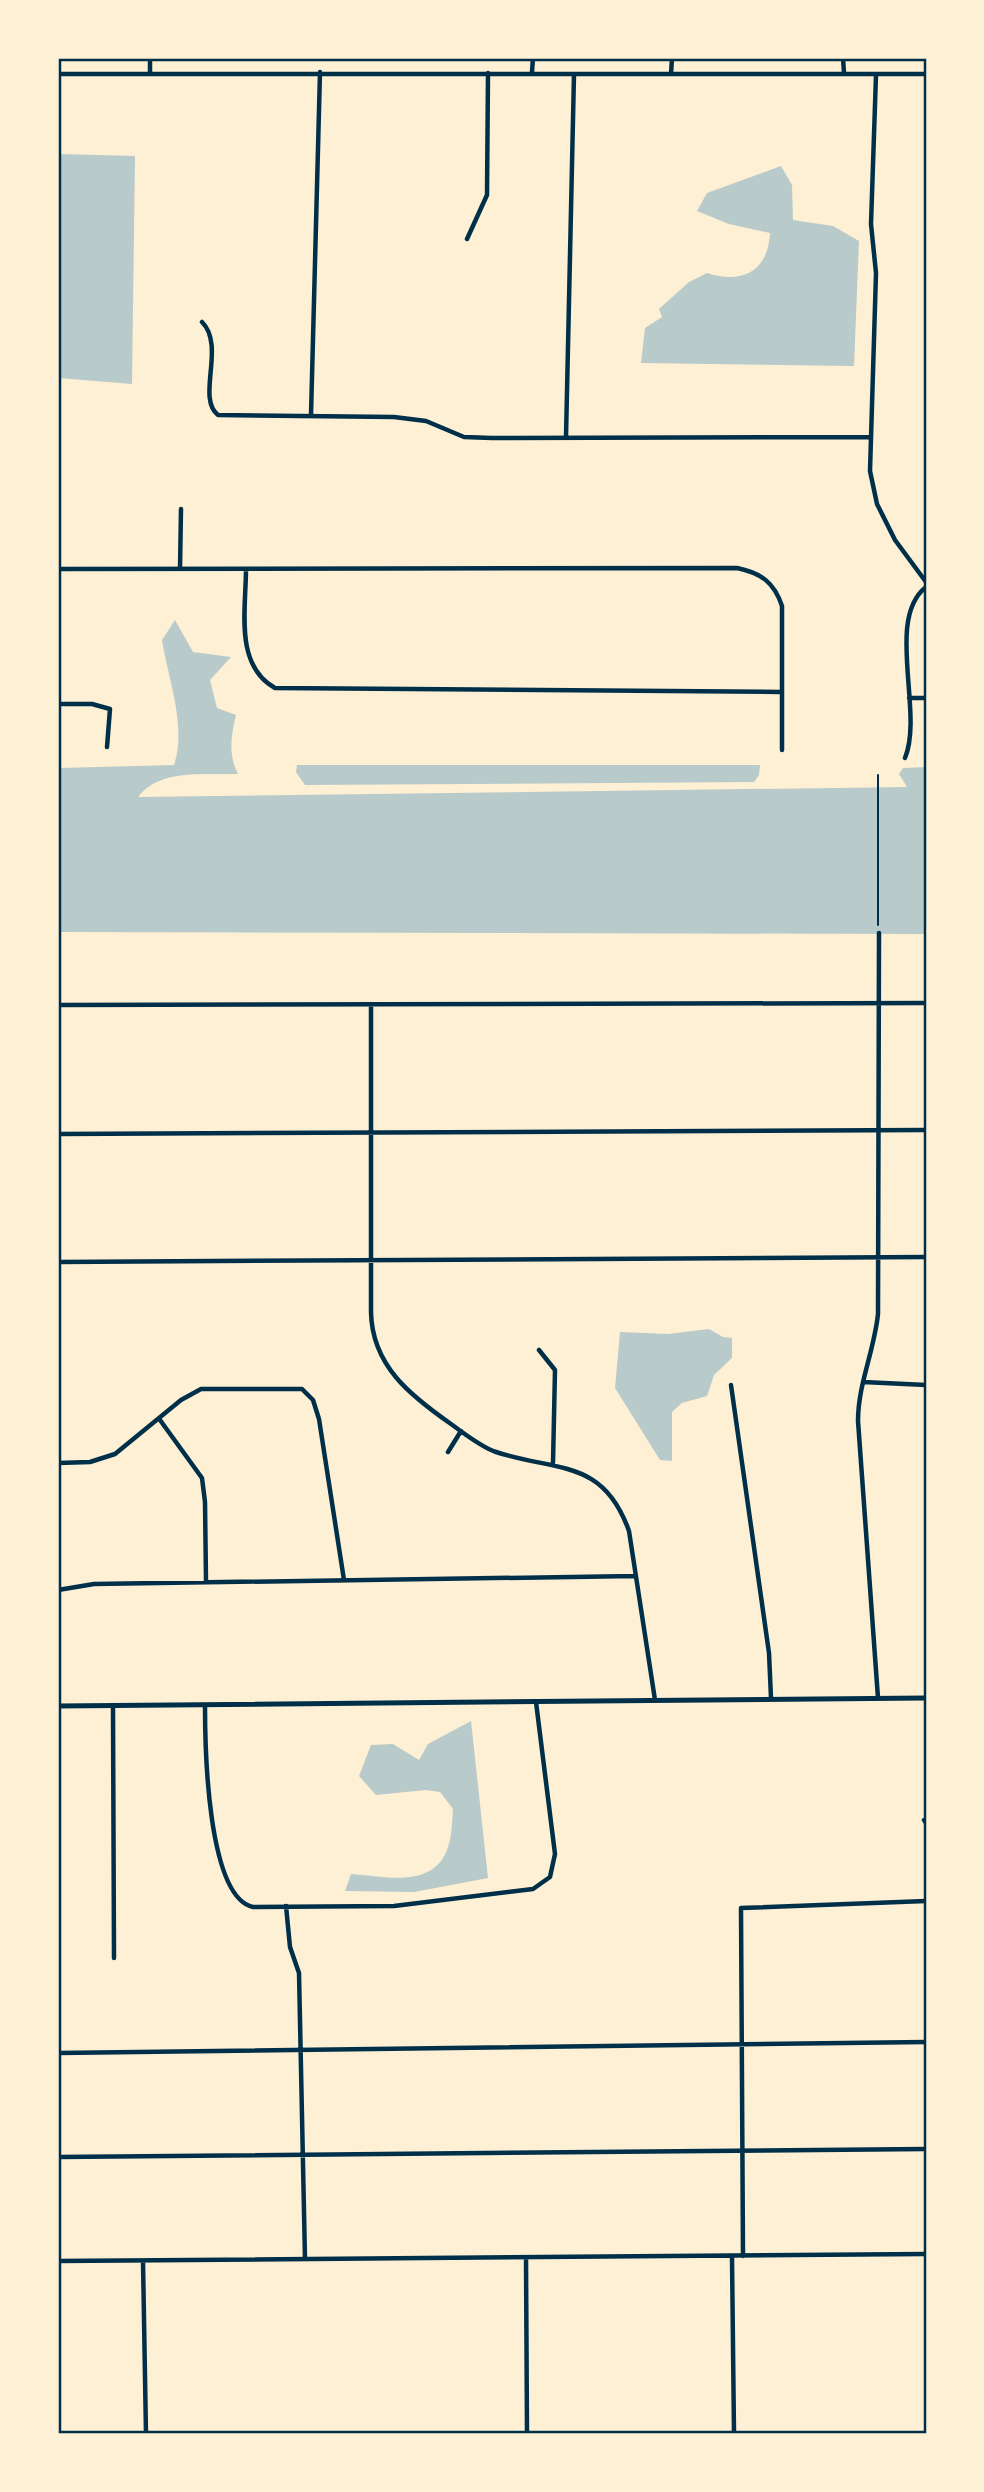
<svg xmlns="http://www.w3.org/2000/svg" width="984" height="2492" font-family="Helvetica,sans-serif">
<rect width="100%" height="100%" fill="#fdf0d5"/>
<path fill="#b9caca" d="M58,154L135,156L132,384L58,378Z
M781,166L792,185L793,220L833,226L859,241L854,366L641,363L645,328L662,317L659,309L689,282L707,273C742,284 768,272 770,233L729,224L697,211L707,193Z
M175,620L193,652L231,657L210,680L217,708L236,715C231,735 228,755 238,774C205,775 160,768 138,797L907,787L899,774L903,768L926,767V934L58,932V768L174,765C187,727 168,678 162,640Z
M297,765H760L759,775L754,782L305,785L296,772Z
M709,1329L723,1337L732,1338V1358L714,1375L707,1396L682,1403L672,1412V1461L660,1460L615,1388L620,1332L668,1334Z
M471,1721L488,1878L414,1892L345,1891L351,1874C384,1876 434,1890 448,1847C452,1836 452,1821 453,1809L440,1792L426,1790L376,1795L359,1776L371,1745L393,1744L419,1760L428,1744Z"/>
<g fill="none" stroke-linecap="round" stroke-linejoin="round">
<path stroke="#003049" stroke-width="2" d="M878,775V925"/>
<path stroke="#003049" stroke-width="4.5" d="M843,58L844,73
M532,72L533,58
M150,73V58
M58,74H926
M671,74L672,58
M876,75L871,224L876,273L870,471L877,504L895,540L926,582
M467,239L487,195L488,73
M202,322C226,346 196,398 218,415L394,417L426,421L464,437L492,438L871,437
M311,415L320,72
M566,437L574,74
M58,569L737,568C761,573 774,582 782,606V750
M180,569L181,509
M246,569C246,609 234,665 275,688L781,692
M909,698H926
M58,704H92L110,709L107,747
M905,758C924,712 885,619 926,587
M58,1005L926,1003
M371,1005V1312C372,1366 411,1396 451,1424C465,1434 481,1447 496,1452C557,1472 603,1458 629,1531L655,1700
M58,1134L926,1130
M58,1262L926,1257
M539,1350L555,1370L553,1463
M863,1382L926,1385
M731,1385L769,1653L771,1698
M160,1420L202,1478L205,1502L206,1581
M448,1452L461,1431
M58,1463L90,1462L115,1454L181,1400L201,1389H302L313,1400L319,1419L344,1580
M58,1590L94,1584L635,1576
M878,1698L858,1421C858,1384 874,1352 878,1314L879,933
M205,1706C205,1746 207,1897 253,1907L394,1906L533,1889L550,1877L555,1854L536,1702
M113,1707L114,1958
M924,1820L926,1823
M286,1906L290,1947L299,1973L305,2259
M58,2053L926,2042
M58,2157L926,2149
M743,2256L741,1908L926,1901
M732,2257L734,2434
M526,2258L527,2434
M58,2261L926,2254
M143,2261L146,2434"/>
<path stroke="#003049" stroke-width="5" d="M58,1706L926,1698"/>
</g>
<rect width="984" height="2492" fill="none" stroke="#fdf0d5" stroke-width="119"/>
<rect x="60" y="60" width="865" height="2372" fill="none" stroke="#003049" stroke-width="2.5"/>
</svg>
